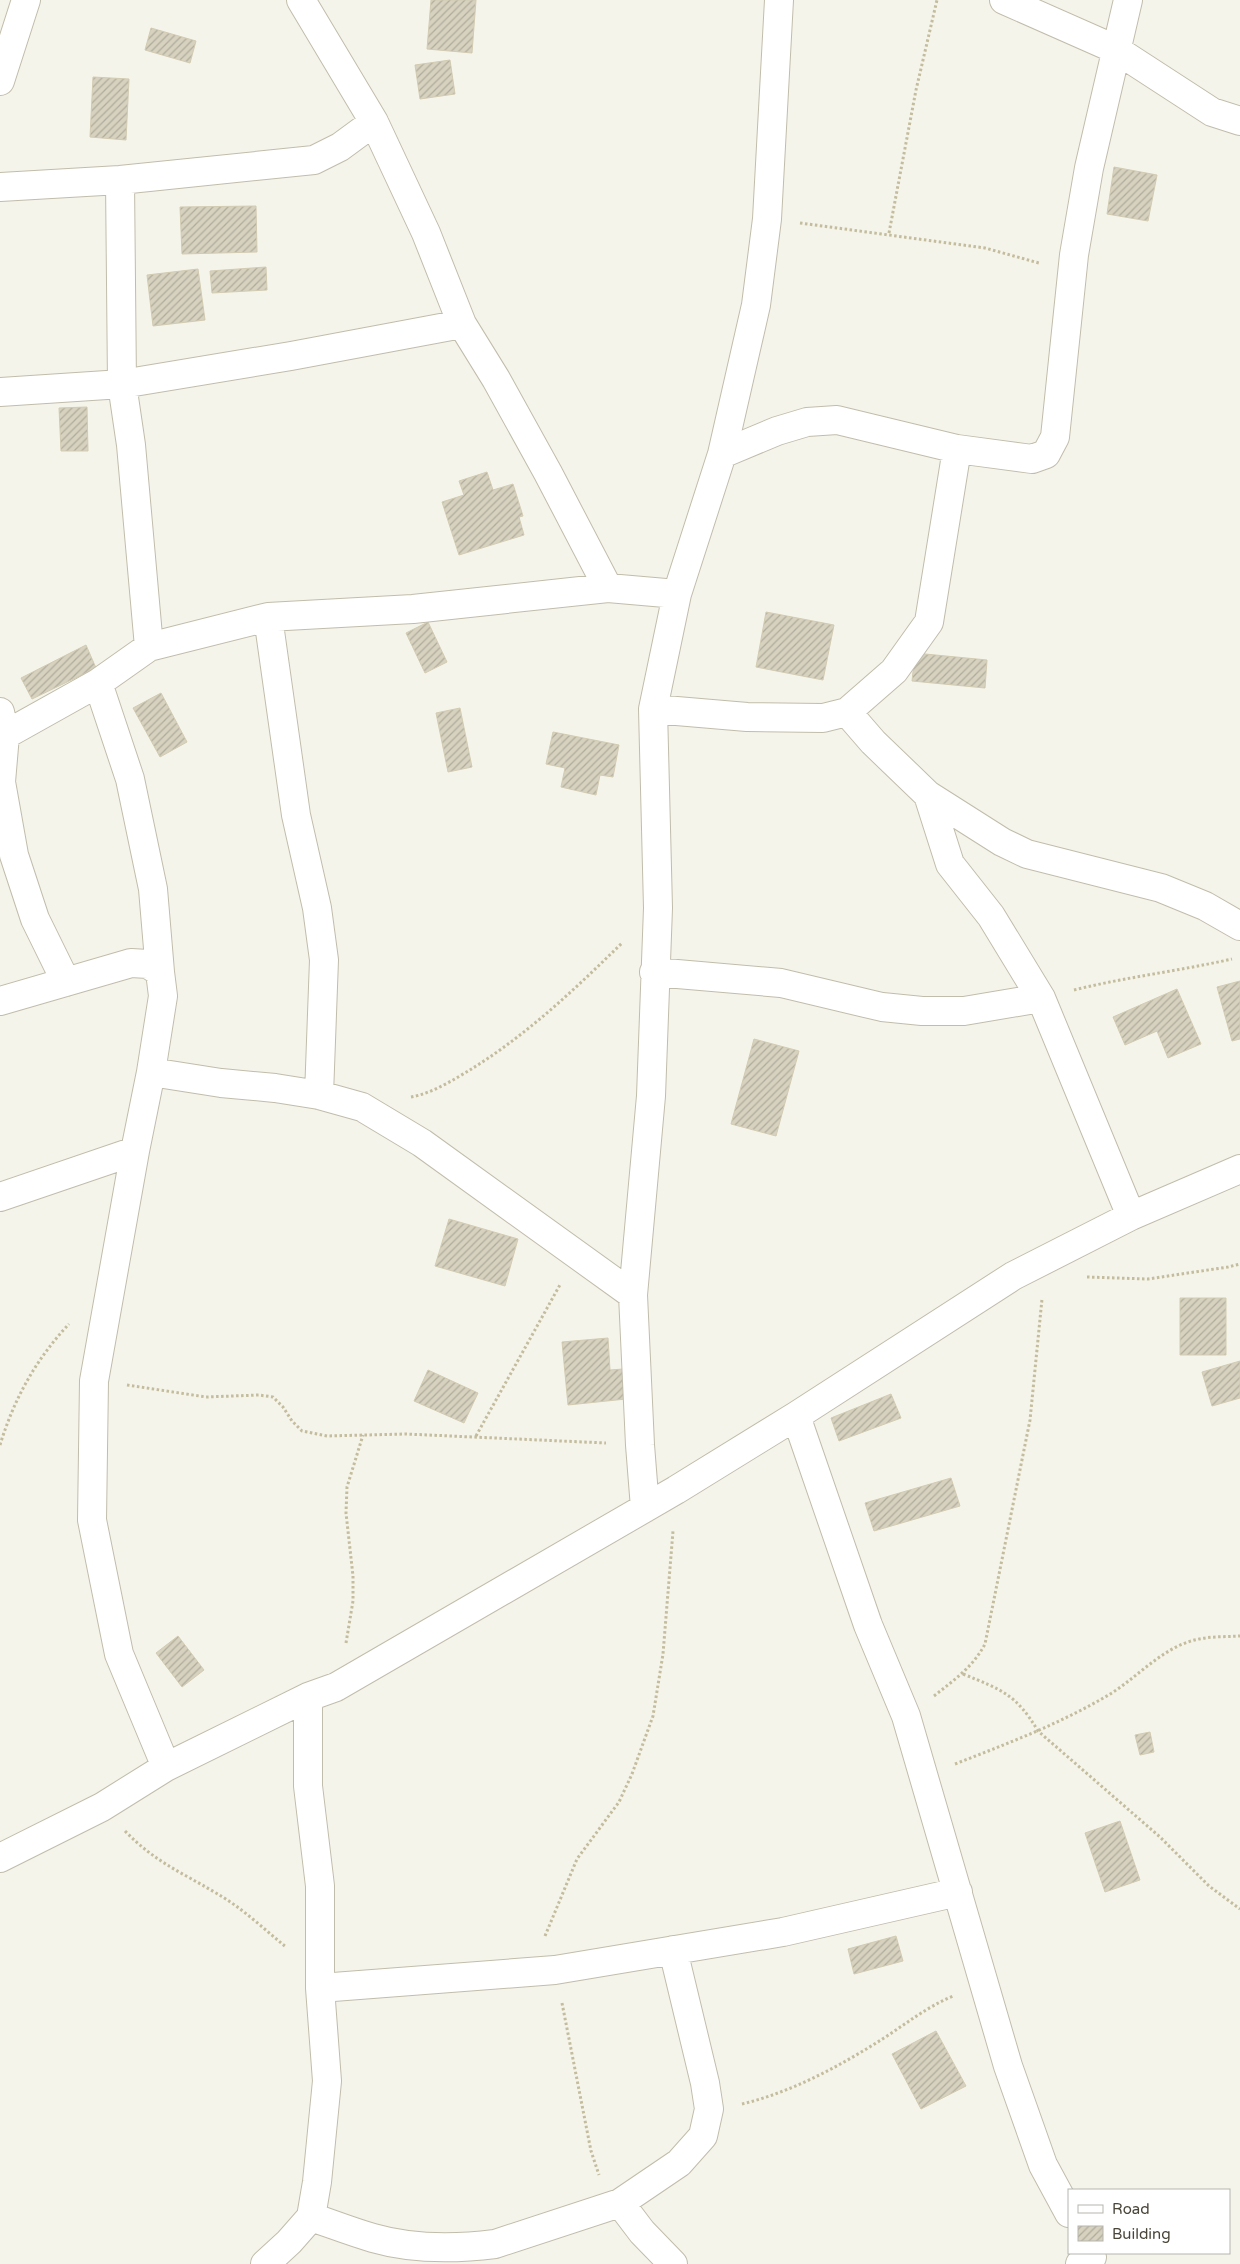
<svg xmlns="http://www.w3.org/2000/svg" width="1240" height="2264" font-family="'Varela Round',sans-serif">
<defs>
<pattern id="building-hatch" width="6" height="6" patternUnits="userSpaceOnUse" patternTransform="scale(1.25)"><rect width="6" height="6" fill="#d7d2bf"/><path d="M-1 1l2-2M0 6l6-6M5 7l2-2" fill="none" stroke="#b0ac9c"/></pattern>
</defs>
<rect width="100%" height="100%" fill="#f5f4ea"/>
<path fill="url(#building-hatch)" stroke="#d2cbb2" d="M431,0H476L472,53L427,49Z
M151,28L196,41L190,63L145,50Z
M450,60L455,94L420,99L415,65Z
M93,77L129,79L126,140L90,137Z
M1114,167L1157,175L1148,221L1107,214Z
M256,206L257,252L182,254L180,207Z
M266,267L267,290L212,293L210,271Z
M198,269L205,320L153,326L147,275Z
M87,407L88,451H61L59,408Z
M487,472L493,490L513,484L523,516L519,517L524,535L459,555L442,502L464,495L459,481Z
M766,612L834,625L823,680L756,667Z
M428,622L447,662L425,673L406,633Z
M86,645L96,668L32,699L21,678Z
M915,653L987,660L985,688L912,681Z
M161,693L187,742L160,757L133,708Z
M460,708L472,767L448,772L436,713Z
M553,732L619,745L613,777L600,775L596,795L561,787L565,768L546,764Z
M1240,981V1039L1232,1041L1217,987Z
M1177,989L1201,1044L1168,1058L1157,1031L1125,1045L1113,1017Z
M754,1039L799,1051L776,1136L731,1124Z
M449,1219L518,1239L505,1286L435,1266Z
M1180,1298H1226V1355H1180Z
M608,1338L610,1370L623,1369L626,1399L568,1405L562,1342Z
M1240,1361V1398L1212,1406L1202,1372Z
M428,1370L478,1393L464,1423L414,1401Z
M891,1394L901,1418L839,1441L831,1418Z
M951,1478L960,1506L874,1531L865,1503Z
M178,1636L204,1670L182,1687L156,1653Z
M1150,1732L1154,1752L1140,1755L1135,1735Z
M1120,1821L1140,1880L1105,1892L1085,1833Z
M896,1936L903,1961L854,1974L848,1949Z
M936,2031L966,2086L921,2109L892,2054Z"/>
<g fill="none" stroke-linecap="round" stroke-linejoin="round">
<g stroke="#c1bdac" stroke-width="30">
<path id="minor" d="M301,0L374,122L426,233L462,324L496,379L548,473L608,588
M1004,0L1115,49L1212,112L1240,121
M0,81L26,0
M120,180L122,384L131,445L149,647
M0,187L120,180L314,160L340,147L374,122
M0,392L122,384L291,356L462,324
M722,454L777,431L807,422L837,420L957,449L1032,459L1046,454L1055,437L1074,255L1089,168L1128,0
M268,617L296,815L317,908L324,960L319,1095
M98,683L130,779L153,889L160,972
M653,709L747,717L823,718L847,712L894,671L929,622L957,449
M0,712L5,735L1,782L14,855L35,919L66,982
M847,712L873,742L928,795L950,864L991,916L1041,998L1131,1216
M5,735L98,683L149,647L268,617L413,609L608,588L677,594
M928,795L1002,842L1027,854L1161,888L1205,906L1240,926
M654,972L781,983L882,1007L922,1011H964L1041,998
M0,1001L131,963L148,964L160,972L163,996L151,1072L135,1151L94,1381L92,1520L119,1654L166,1767
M151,1072L221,1083L275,1088L319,1095L362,1107L422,1143L633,1295
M0,1197L135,1151
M796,1416L868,1625L906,1716L1008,2066L1043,2165L1069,2213
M645,1508L640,1445L633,1295L651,1096L658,908L653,709L677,594L722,454L756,305L767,219L779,0
M0,1858L102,1807L166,1767L308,1697L336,1687L676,1490L796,1416L1013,1276L1131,1216L1240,1169
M320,1988L555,1970L783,1932L958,1892
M620,2203L642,2232L673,2264
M311,2217C332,2224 352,2232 373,2238C411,2249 455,2249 495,2244L620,2203L679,2163L703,2136L709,2109L705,2083L673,1950
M265,2264L289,2242L311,2217L317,2182L327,2081L320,1988V1886L308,1786V1697
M1080,2264L1092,2257"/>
</g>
<path stroke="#c3bc9d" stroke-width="3" stroke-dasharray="2.5 2.5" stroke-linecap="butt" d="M800,223L985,248L1039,263
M889,233L916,90L937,0
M1074,990C1126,977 1179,971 1232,959
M411,1097C433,1093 455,1079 473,1068C529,1033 576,988 622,943
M1087,1277L1148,1279L1228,1267L1240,1264
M127,1385L206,1397L259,1395L273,1397L283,1407L292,1421L302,1431L327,1436L406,1434L606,1443
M476,1436L561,1283
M0,1445C14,1399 36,1359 69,1324
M346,1643L353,1601V1576L346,1513L347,1487L363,1435
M963,1674C1002,1690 1016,1694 1038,1731L1160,1837L1209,1886L1240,1909
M934,1696C954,1680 973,1667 985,1644L1030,1420L1042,1299
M955,1764C1006,1744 1057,1725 1105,1697C1134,1681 1158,1651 1191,1641C1207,1636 1224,1637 1240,1636
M125,1831C155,1862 181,1872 216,1893C241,1907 264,1929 286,1947
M545,1936L577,1859L619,1802L632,1774L653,1716L663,1654L673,1531
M562,2003L591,2151L599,2175
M742,2104C792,2092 840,2066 884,2038C907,2023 927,2007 953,1996"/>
<use href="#minor" stroke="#fff" stroke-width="28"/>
</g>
<rect x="1068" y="2189" width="162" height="65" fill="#ffffff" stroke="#b6b5af"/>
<rect x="1078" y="2205" width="25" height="8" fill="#ffffff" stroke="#b6b5af"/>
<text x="1112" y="2214" font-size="15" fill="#494538">Road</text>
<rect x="1078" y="2226" width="25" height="15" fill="url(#building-hatch)" stroke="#b6b5af"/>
<text x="1112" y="2239" font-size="15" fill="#494538">Building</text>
</svg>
